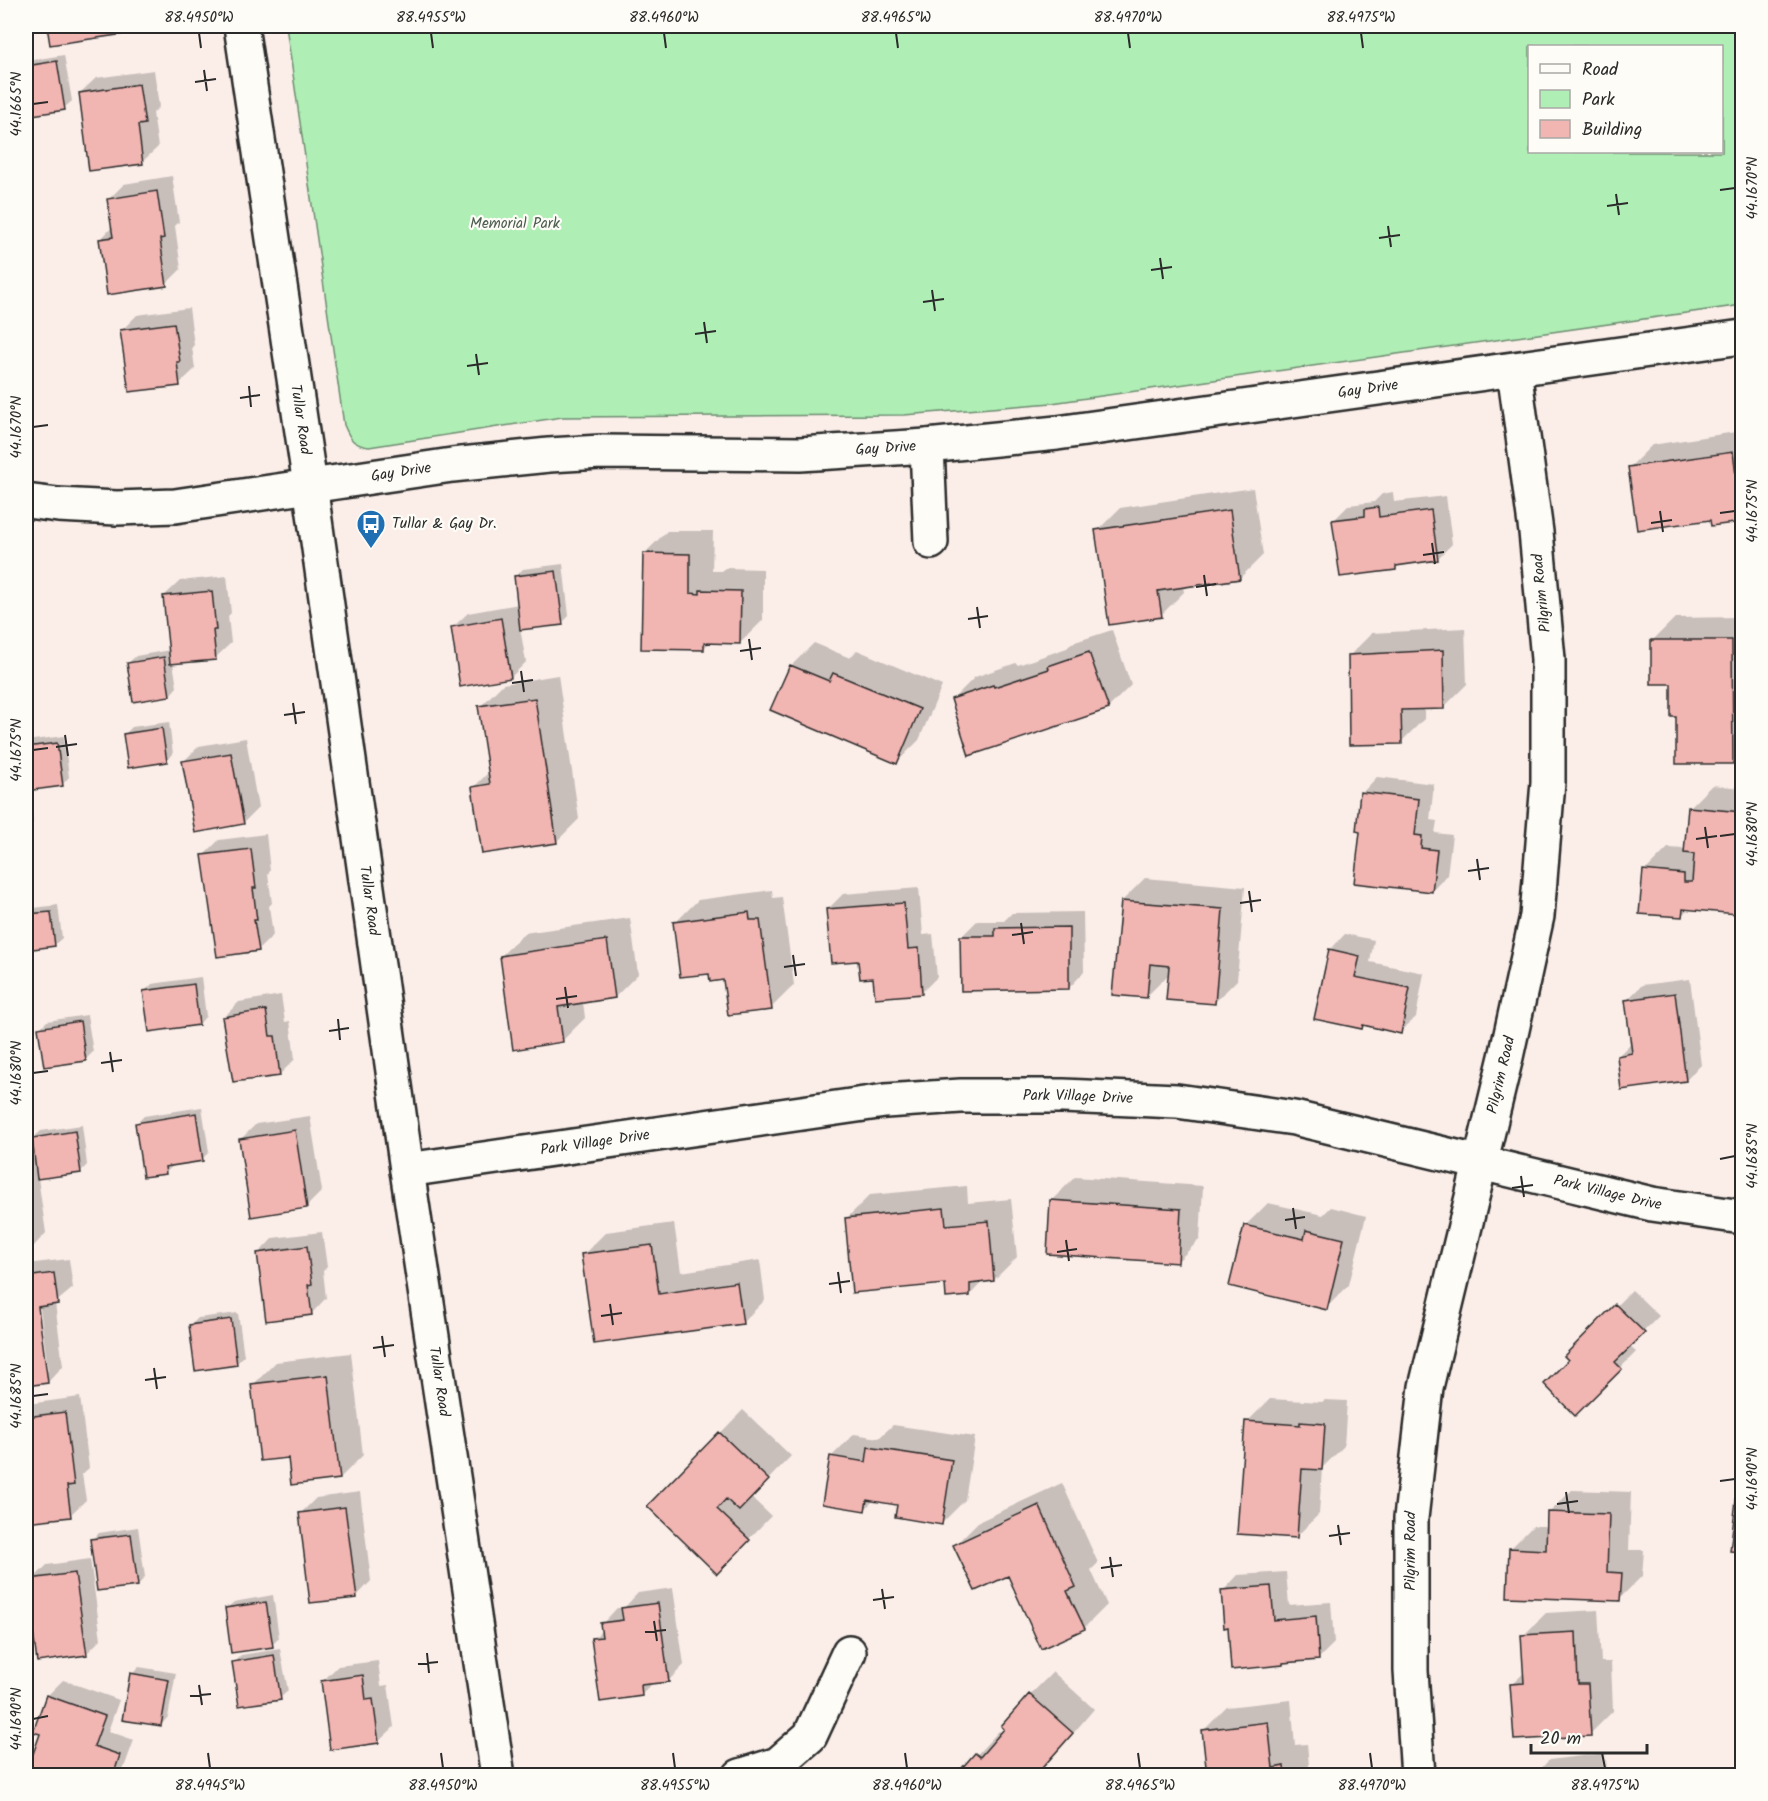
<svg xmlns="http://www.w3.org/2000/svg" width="1768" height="1801" font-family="Kalam,sans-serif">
<rect width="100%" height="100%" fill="#fbeee9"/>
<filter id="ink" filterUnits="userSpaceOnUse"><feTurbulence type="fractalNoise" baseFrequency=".0167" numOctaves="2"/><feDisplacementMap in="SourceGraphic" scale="12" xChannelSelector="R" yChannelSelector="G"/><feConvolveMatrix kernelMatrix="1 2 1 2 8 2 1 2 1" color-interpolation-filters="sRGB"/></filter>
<g filter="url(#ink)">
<path fill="#afeeb5" stroke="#6d8c70" stroke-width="1.5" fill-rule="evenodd" d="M286,26H1742V305L1052,403L904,415L562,417L369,447C353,445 350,439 344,425ZM1530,46H1722V152H1530Z"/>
<path fill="#0003" fill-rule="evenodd" d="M48,26H131L124,33L51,44Z
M64,55L72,101L64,108L26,115V61Z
M154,70L159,107L153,113L158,147L142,162L80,93L96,78Z
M172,176L179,222L175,226L181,269L166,284L101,239L113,226L109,199L124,184Z
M189,308L194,345L192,347L195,369L179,384L122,330L137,315Z
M1742,431V521L1712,525L1711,518L1629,468L1652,445Z
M1253,488L1263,555L1240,578L1183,586L1184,592L1161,615L1097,531L1120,508Z
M1393,492L1394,502L1446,496L1452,544L1437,559L1400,564L1395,569L1334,520L1349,505L1374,502L1382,494Z
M667,531H713L712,571H722L725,568L763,569V620L740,643L710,642L704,648L644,554Z
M563,564L569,616L562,623L520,628L526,662L511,677L452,628L468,613L519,604L515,577L523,569Z
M227,576L231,613L228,616L231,643L215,658L173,663L177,687L170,695L128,663L136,656L170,650L164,596L180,581Z
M1742,617V752L1732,762L1677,715L1673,682L1652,641L1675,618Z
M1465,628L1467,684L1444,707L1424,708V719L1401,742L1349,656L1372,633Z
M1112,630L1131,685L1108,708L952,700L975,677L1016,663L1018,665L1067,648L1072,643Z
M814,643L850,658L857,650L942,686L919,740L896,763L791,666Z
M558,675L579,819L556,842L473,788L489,772L480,707L503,684Z
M169,722L173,754L166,761L125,734L132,727Z
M64,736L69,777L62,785L26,790V741Z
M246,738L258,808L243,823L184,761L199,746Z
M1377,777L1434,784L1430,820L1437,821L1435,833L1452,835L1447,875L1432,891L1362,831V793Z
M1712,785L1742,788V906L1736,913L1689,908L1681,916L1645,871L1668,848L1685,849L1689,808Z
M26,797H30L33,822L26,830Z
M266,834L270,871L268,874L272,903L269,906L273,935L258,950L204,855L219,840Z
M1145,878L1245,887L1237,980L1214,1003L1170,973L1146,997L1122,901Z
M919,888L923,935L933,934L937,977L922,992L874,976L860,960L827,910L843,894Z
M772,890L773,898L782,897L794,985L771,1008L725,978L710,972L675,923L698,900Z
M58,905L62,938L54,945L26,948V909Z
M1083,912L1084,972L1069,988L961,937L977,921H1004L1012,913Z
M630,918L638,974L615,997L583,1002L585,1018L562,1041L501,956L524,933Z
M1345,934L1374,940L1370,962L1424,973L1416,1017L1400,1032L1364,1024L1362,1027L1330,950Z
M201,977L206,1016L199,1024L145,991L152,984Z
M1690,979L1701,1065L1686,1080L1618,1056L1632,1042L1627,1000L1642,985Z
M281,995L285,1022L290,1021L295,1059L280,1074L224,1017L239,1002Z
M87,1015L93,1052L85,1060L40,1028L47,1021Z
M26,1086L29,1114L26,1117Z
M202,1107L209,1152L202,1159L173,1166L165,1173L136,1124L144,1116Z
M310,1116L322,1191L306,1207L241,1139L256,1124Z
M82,1125L87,1165L80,1172L38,1178L46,1233L31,1249H26V1160L36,1158L33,1138L41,1131Z
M1075,1177L1203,1186L1200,1239L1177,1262L1052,1200Z
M967,1186L968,1203L1011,1199L1017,1257L994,1280L983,1281L970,1295L946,1283L847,1218L870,1195Z
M1268,1203L1323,1215L1331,1207L1366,1216L1349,1285L1326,1308L1245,1226Z
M674,1223L681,1272L760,1260L765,1300L742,1323L595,1342L583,1255L606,1232Z
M322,1232L327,1267L323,1271L326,1298L311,1314L258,1254L273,1238Z
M69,1259L73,1288L55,1303L63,1366L48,1382L26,1385V1264ZM36,1300H39L48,1371H45Z
M1632,1290L1659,1316L1629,1346L1636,1352L1575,1414L1570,1360L1566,1356Z
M238,1313L244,1356L236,1364L191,1325L198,1318Z
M351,1353L363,1455L340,1478L289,1456L253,1385L276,1362Z
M80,1397L89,1468L82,1474L86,1500L70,1515L26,1521V1407L28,1404Z
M1270,1399L1322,1402L1325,1400L1347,1401L1344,1446L1322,1468L1319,1514L1296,1537L1247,1422Z
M743,1410L791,1456L751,1497L771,1516L717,1572L649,1506Z
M893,1425L975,1437L965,1500L942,1523L899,1504L874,1500L865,1509L831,1457L854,1434L879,1438Z
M1742,1458V1551L1732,1550Z
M1062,1483L1098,1563L1091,1570L1107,1605L1084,1628L1008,1574L955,1545L978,1522Z
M1572,1490L1631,1492L1629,1550H1644L1642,1576L1619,1599L1510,1549L1533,1526H1548L1549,1513Z
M360,1492L371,1581L356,1597L301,1513L316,1498Z
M138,1527L145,1577L138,1585L92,1540L99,1533Z
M90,1559L101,1639L86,1654L32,1616L36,1612L32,1580L47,1565Z
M1286,1572L1289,1605L1331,1602L1334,1643L1319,1658L1286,1661L1283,1664L1229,1626L1223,1591L1238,1575Z
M673,1588L684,1665L668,1681L654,1682L641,1695L593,1639L603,1629L602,1624L617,1608H624L638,1593Z
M273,1595L279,1638L272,1645L226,1609L234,1602Z
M1598,1610L1601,1662H1611L1613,1711L1590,1734L1512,1684L1525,1672L1523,1636L1546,1613Z
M280,1649L288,1691L280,1698L233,1663L241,1655Z
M378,1661L381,1686L388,1685L394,1727L378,1742L322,1682L338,1666Z
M139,1667L176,1673L168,1717L161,1725L132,1674Z
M1053,1672L1094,1709L1040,1772L1044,1776H957L999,1731L1002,1733L1030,1695Z
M63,1680L119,1700L108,1731L134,1740L125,1765L115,1776H97L91,1773L88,1776H45L42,1733L35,1731L48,1695Z
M1291,1700L1295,1745L1307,1744L1310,1776H1217L1204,1730L1227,1707Z
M1605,1753L1608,1776H1534L1549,1760Z
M1349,1772V1776H1311Z"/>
<path fill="#f1b5b2" stroke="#2b2b2b" stroke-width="1.5" d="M47,26H123L124,34L50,45Z
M57,61L65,110L26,116V66Z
M139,84L145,124L138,125L143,164L89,171L79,93Z
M157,191L164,238L160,239L167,286L107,295L99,239L113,237L107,199Z
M174,323L180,362H177L180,386L129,392L120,330Z
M1733,452L1742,522L1711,526L1710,520L1637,530L1628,467Z
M1378,507L1379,517L1431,510L1438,560L1396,566V570L1340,577L1332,520L1365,516V509Z
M1230,510L1240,579L1158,591L1162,617L1109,625L1095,530Z
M643,553L690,554V593L700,594V590L741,591L740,644L704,643V650L641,649Z
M556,571L563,625L520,630L514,576Z
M212,591L216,630H213L216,660L170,664L163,596Z
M501,618L511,678L460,687L451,627Z
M1651,640H1732L1733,764H1676V717H1671V684H1651Z
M1443,650L1444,709L1401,710L1402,744L1349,745L1348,655Z
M1089,652L1109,709L969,756L951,699L993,685L994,687L1049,669L1048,666Z
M164,657L170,696L133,702L127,663Z
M790,665L829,681L833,673L920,709L897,764L770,710Z
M535,698L557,843L482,854L472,787L490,784L478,706Z
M162,728L167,762L128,768L123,734Z
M57,743L63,786L26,791V747Z
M231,753L244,824L195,833L182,761Z
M1360,792L1419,799L1415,835L1422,836L1421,848L1437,850L1432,892L1354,883L1360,832L1356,831Z
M1688,807L1742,812V850L1737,914L1683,909L1682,917L1639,914L1643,870L1684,874V882H1692L1694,854L1684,853Z
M251,849L256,888H253L257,920H254L259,951L217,957L202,855Z
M1121,901L1223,909L1215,1004L1166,1000L1169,966L1150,964L1147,998L1112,995Z
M904,903L908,949L919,948L922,994L875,998L873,978L860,979L858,961L831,963L826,909Z
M51,912L55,946L26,950V914Z
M749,912L750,920H760L772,1010L728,1015L723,980L710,982L709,974L680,977L673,922Z
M1069,927V989L961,991L960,936H995V928Z
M607,940L615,998L558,1007L563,1042L513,1050L500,956Z
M1329,949L1360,956L1355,977L1410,988L1401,1034L1363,1025L1362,1029L1314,1019Z
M194,984L199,1025L149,1032L143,991Z
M1675,993L1686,1081L1621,1090L1617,1056L1632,1053L1625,1000Z
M266,1010L270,1036H275L280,1076L233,1082L222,1017Z
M80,1021L86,1061L44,1067L38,1028Z
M196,1113L203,1161L165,1167L166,1174L143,1177L135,1123Z
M295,1130L307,1208L251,1217L239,1139Z
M75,1131L81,1173L37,1179L32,1138Z
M1050,1200L1181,1209L1178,1263L1047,1254Z
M26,1208L32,1250L26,1251Z
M944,1208L946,1225L989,1221L994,1281L970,1284V1296L946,1298L945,1284L852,1293L845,1218Z
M1244,1225L1304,1239L1306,1230L1344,1239L1327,1310L1229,1286Z
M652,1245L659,1294L737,1282L743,1324L594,1344L581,1254Z
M307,1246L312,1284L308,1285L312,1315L266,1321L257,1253Z
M54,1273L58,1304L38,1307L48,1383L26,1386V1277Z
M1615,1304L1645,1333L1615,1362L1622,1369L1575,1416L1544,1384L1568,1360L1564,1356Z
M231,1319L237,1365L195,1371L189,1325Z
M328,1375L340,1479L291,1485L288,1458L260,1461L251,1384Z
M65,1412L74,1485L67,1486L71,1517L26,1522V1417Z
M1245,1421L1300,1425V1422L1325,1424L1322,1470L1302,1469L1297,1538L1237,1534Z
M719,1432L769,1480L739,1511L726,1499L717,1509L750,1540L717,1574L647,1506Z
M868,1447L952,1460L942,1525L895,1517L897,1505L867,1500L865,1511L822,1504L830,1456L866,1462Z
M1742,1450V1552L1730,1551Z
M1039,1505L1076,1587L1067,1591L1085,1629L1041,1649L1008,1576L975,1591L953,1545Z
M345,1507L357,1598L310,1603L299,1513Z
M1547,1512L1609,1514L1607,1572L1622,1573L1620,1601L1507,1597L1509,1548L1546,1550Z
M131,1534L138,1586L97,1591L90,1539Z
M75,1573L87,1655L37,1662L31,1616H35L30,1579Z
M1271,1586L1274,1620L1316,1616L1319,1660L1283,1663V1665L1231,1670L1228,1627L1224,1628L1221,1590Z
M266,1602L273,1647L231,1653L225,1608Z
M658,1603L669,1682L641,1685L642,1696L600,1702L591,1638L602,1637L600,1623L623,1620L621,1608Z
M1576,1632L1578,1684H1588L1591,1736L1514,1740L1510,1684L1524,1683L1521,1635Z
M274,1655L281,1700L239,1706L232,1662Z
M130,1673L169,1680L161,1726L122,1720Z
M363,1675L366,1700L373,1699L379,1743L330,1750L321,1681Z
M1029,1694L1073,1733L1035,1776H955L975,1753L980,1757L1004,1729L1001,1726Z
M46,1695L105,1716L94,1746L120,1755L113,1776H93L84,1772L82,1776H40L27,1771L40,1734L33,1732Z
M1268,1722L1273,1768L1284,1766L1285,1776H1207L1202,1730Z"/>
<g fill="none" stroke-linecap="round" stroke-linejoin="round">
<g stroke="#2b2b2b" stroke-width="38">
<g id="street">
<path d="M927,446L931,542"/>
<path id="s1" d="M26,501L58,505L117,508L175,506L452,465L549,455L601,452L800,454L927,446L1057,433L1742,337"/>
<path id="s2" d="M407,1170L885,1101L961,1096H1063L1177,1101L1294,1118L1652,1204L1742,1217"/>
<path d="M740,1776L778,1764L810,1736L849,1652"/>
<path id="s3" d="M1418,1776L1411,1671V1518L1426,1387L1506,1057L1537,916L1548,782V659L1536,532L1514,370"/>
</g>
</g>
<g stroke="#2b2b2b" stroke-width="38">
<g id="secondary">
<path id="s4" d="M241,26L310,485L407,1170L498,1776"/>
</g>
</g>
<use href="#street" stroke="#fdfcf7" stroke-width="33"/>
<use href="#secondary" stroke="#fdfcf7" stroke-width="33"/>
</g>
</g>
<path fill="none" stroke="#2b2b2b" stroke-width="2" d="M199,33L201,48M431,33L433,48M664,33L666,48M896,33L898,48M1128,33L1130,48M1361,33L1363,48M204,70L207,91M195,82L216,79M33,104L48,102M1720,190L1735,188M1616,194L1619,215M1607,206L1628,203M1388,226L1391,247M1379,238L1400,235M1160,258L1163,279M1151,270L1172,267M932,290L935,311M923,302L944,299M704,322L707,343M695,334L716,331M476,354L479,375M467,366L488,363M249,386L251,407M240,398L260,395M33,427L48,425M1660,511L1663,532M1720,513L1735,511M1651,523L1672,520M1432,543L1435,564M1423,555L1444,552M1204,575L1207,596M1196,587L1216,584M977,607L980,628M968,619L988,616M749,639L752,660M740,651L761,648M521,671L524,692M512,683L533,680M293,703L296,724M284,715L305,712M65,735L68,756M56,747L77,744M33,750L48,748M1705,827L1708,848M1720,836L1735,834M1696,839L1717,836M1477,859L1480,880M1468,871L1489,868M1249,891L1252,912M1240,903L1261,900M1021,923L1024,944M1012,935L1033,932M793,955L796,976M784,967L805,964M565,987L568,1008M556,999L577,996M338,1019L340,1040M329,1031L349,1028M110,1052L113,1072M101,1063L122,1060M33,1073L48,1071M1720,1159L1735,1156M1521,1176L1524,1197M1512,1188L1533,1185M1293,1208L1296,1229M1285,1220L1305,1217M1066,1240L1069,1261M1057,1252L1077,1249M838,1272L841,1293M829,1284L850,1281M610,1304L613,1325M601,1316L622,1313M382,1336L385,1357M373,1348L394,1345M154,1368L157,1389M145,1380L166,1377M33,1396L48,1394M1720,1481L1735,1479M1566,1492L1569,1513M1557,1504L1578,1501M1338,1525L1341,1545M1329,1536L1350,1533M1110,1557L1113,1577M1101,1568L1122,1565M882,1589L885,1609M873,1600L894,1597M654,1621L657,1641M645,1632L666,1630M427,1653L429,1673M418,1664L438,1662M199,1685L202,1705M190,1696L211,1694M33,1719L48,1716M208,1753L210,1768M441,1753L443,1768M673,1753L675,1768M905,1753L907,1768M1138,1753L1140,1768M1370,1753L1372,1768M1602,1753L1605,1768"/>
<defs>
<g id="bus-pin" transform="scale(1.5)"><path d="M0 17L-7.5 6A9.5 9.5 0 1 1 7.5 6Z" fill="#1f6fb2" stroke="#fdfcf7"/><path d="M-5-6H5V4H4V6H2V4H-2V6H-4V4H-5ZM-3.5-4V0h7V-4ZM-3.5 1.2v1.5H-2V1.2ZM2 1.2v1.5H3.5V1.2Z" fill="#fff"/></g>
</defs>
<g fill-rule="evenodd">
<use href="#bus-pin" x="371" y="524"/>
</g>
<g text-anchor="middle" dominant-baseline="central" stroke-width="4.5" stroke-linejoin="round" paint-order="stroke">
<g font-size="15" fill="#4c5c4e" stroke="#fdfcf7">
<text x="515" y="224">Memorial Park</text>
</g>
<g font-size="15" fill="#2b2b2b" stroke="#fdfcf7">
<text stroke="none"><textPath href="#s1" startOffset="1350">Gay Drive</textPath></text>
<text stroke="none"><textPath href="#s4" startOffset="398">Tullar Road</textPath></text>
<text stroke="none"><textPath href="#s1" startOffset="864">Gay Drive</textPath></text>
<text stroke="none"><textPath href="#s1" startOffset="378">Gay Drive</textPath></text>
<text transform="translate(1542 593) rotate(-96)">Pilgrim Road</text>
<text stroke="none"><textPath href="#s4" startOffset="884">Tullar Road</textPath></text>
<text stroke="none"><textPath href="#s3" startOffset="711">Pilgrim Road</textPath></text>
<text stroke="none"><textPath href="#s2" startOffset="676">Park Village Drive</textPath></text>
<text stroke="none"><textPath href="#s2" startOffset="190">Park Village Drive</textPath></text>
<text stroke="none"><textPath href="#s2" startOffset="1216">Park Village Drive</textPath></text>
<text stroke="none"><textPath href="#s4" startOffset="1370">Tullar Road</textPath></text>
<text stroke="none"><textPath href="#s3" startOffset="225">Pilgrim Road</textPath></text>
</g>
<g font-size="15" fill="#2b2b2b" stroke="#fdfcf7" text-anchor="start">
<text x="392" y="524">Tullar &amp; Gay Dr.</text>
</g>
</g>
<rect width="1768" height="1801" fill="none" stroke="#fdfcf7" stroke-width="66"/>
<rect x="1528" y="45" width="195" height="108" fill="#fdfcf7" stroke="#a9a8a5" stroke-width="1.5"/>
<rect x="1540" y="64" width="30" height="9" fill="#fdfcf7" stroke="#a9a8a5" stroke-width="1.5"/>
<text x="1582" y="75" font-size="18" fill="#2b2b2b">Road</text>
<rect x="1540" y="90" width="30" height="18" fill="#afeeb5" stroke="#a9a8a5" stroke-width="1.5"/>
<text x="1582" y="105" font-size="18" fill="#2b2b2b">Park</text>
<rect x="1540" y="120" width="30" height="18" fill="#f1b5b2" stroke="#a9a8a5" stroke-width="1.5"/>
<text x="1582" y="135" font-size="18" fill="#2b2b2b">Building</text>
<path d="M1531 1744v9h116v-9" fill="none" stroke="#2b2b2b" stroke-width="3"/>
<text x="1540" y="1744" font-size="18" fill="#2b2b2b" stroke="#fdfcf7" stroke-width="4.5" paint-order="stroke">20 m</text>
<rect x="33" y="33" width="1702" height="1735" fill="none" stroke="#2b2b2b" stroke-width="2"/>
<g font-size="15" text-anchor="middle" fill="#2b2b2b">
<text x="199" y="22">88.4950°W</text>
<text x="431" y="22">88.4955°W</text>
<text x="664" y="22">88.4960°W</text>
<text x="896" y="22">88.4965°W</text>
<text x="1128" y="22">88.4970°W</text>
<text x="1361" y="22">88.4975°W</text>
<text transform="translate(16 104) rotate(-90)" y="5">44.1665°N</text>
<text transform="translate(1752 188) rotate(-90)" y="5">44.1670°N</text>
<text transform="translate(16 427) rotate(-90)" y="5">44.1670°N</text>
<text transform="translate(1752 511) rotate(-90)" y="5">44.1675°N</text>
<text transform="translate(16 750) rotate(-90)" y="5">44.1675°N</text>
<text transform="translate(1752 834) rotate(-90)" y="5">44.1680°N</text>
<text transform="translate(16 1073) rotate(-90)" y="5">44.1680°N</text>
<text transform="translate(1752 1156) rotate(-90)" y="5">44.1685°N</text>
<text transform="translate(16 1396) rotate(-90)" y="5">44.1685°N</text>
<text transform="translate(1752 1479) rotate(-90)" y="5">44.1690°N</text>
<text transform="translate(16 1719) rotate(-90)" y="5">44.1690°N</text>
<text x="210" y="1790">88.4945°W</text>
<text x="443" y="1790">88.4950°W</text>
<text x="675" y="1790">88.4955°W</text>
<text x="907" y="1790">88.4960°W</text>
<text x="1140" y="1790">88.4965°W</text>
<text x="1372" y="1790">88.4970°W</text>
<text x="1605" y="1790">88.4975°W</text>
</g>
</svg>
